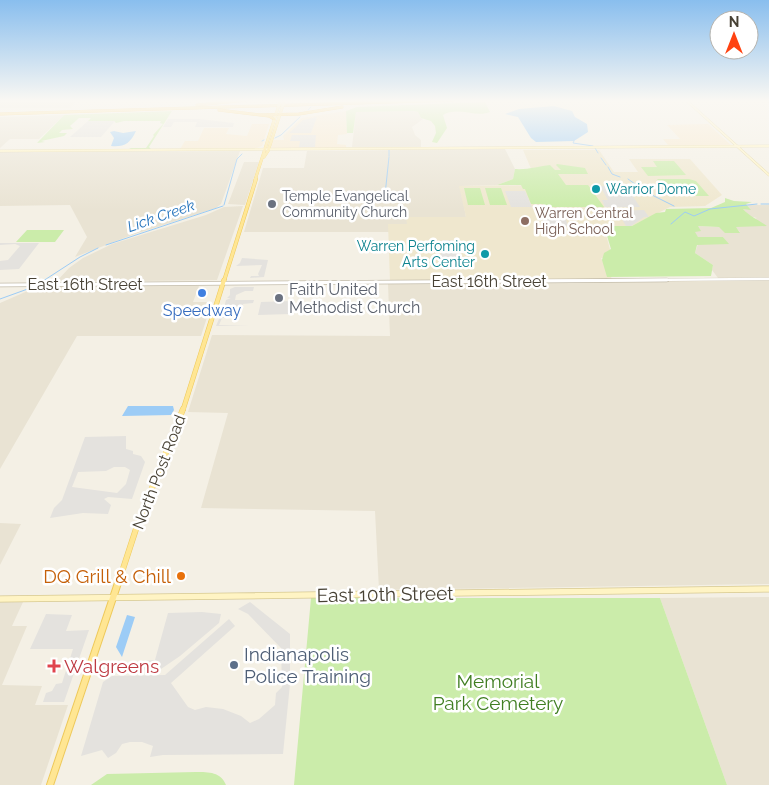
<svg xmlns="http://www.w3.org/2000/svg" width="769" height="785" font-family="Raleway,sans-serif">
<rect width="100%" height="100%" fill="#f4f0e5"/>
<path fill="#e9e3d3" d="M0,100H77L70,108H0Z
M413,111L418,112L421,118L423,119L412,127L415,135L421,140V147H352L356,112Z
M64,115L39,139H10L0,148V117Z
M505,149L515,169L513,179L497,185L460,186L466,217H407V224H389V232H244L263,168H304L307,151Z
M240,151L221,204L216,208L132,235L75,257L87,237L70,205L0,206V152Z
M244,162H259L245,205L228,204Z
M747,205H769V277L718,278L712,270L713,265L695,253L698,244H728L723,237H698L695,234V232L697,226L719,227L740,232L735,227L757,218L749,216L742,208L750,209Z
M243,206L217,280L56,282L69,268L83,258L112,244L206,215L224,207Z
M769,280V584L379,590L375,511L201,508L228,413L188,412L212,335L390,336L388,284Z
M39,286H199L193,302H212L201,336H77L0,469V303Z
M0,523L21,524L0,565Z
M769,597V785H727L660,598Z
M0,602H23L12,626H27L2,685L42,686L35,705H68L41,785H0Z"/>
<path fill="#f8e9ce" d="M346,111L347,134L338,135L337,144L346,145V148H270L273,140H284L283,136L302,118Z
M252,124H269L262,146L257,148L180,149L185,141H198L204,128H229L226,134L247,136Z
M708,124L731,145H668L663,139H680L667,125Z"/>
<path fill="#efe7ce" d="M523,150H599L614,172H638L629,159H690L722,195L705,206L670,207L632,226L604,227L612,257L601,258L612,279L390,281L388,224H407L406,217H466L459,186L538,185Z"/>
<path fill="#cbecaa" d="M485,102L490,112C476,118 457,106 443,115L447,128L437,143L432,142L436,133L435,126L431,121L421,118L418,112L413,111L356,112L353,133H347L346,111L357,107Z
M172,111L149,147L151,149H131L129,148H146L154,136L153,135L163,124L160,123L161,121H124L116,123L114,121H88L91,118H79L70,126L73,129L62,130L59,133H67L64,136L41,141L45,142L37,143L64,115Z
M653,161H674L686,175L648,176L641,167H657Z
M557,164L585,168L588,174H558L566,185H588L604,207H550L545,206L543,204H531L525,189H523L521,185H497L513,179L515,169C527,170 540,166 550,165L555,170H561L556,165Z
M657,179H689L696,181L709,196H674L669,194Z
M464,188H480L485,205H468Z
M485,188H501L507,205H490Z
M725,198L734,201L752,202L746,204L751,210L743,209C750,217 759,220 767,226L736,227L740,233H725L719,227L698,226L701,231L695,232L698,237H723L729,244L697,245L695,253L713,265L711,276L607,277L602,260L604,253L611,249L604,226H632L656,213L665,212L666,209L711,208L725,202Z
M27,230H64L55,242H16Z
M311,598H660L727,785H294Z
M196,772C209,772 221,772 226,785H91L107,774Z"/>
<path fill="#e4e2de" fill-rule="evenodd" d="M317,117L311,133H289L303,120Z
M168,119H199L234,123L233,127H195L197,122H174L171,127H163Z
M88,121H115L101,137H70Z
M292,135H316L315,147H299L300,141H290Z
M600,186H626L640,207H605L602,200H608Z
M505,191H525L532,207H511Z
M543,210L563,211L568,226L545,225L543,224Z
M644,210L649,217H644L631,226H626L617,211Z
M443,240L462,241L459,262L440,260Z
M0,243H39L19,269L0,270V261L8,260L20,246L15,244L0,245Z
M242,258L268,260L264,277L250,278L251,276H259L258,274L262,265L236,266L240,263Z
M235,287H254L253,291H245L236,295L235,300H254L253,303L243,304L239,318H222L219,325H249L216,326L221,314L225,312L223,311L226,300L231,298H227L230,295V289Z
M292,301L290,314L258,315L261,302Z
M126,436V449L133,451V454L141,456L145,462L132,499L108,497L104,499L111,505L108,514L83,513L50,518L54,508L62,500L85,437ZM114,467H125L130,470L126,484L117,493L72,487L78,472L106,471Z
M250,602L290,634V684L283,754L163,755L150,757L153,746L142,742H130L122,744L116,753L108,758L102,750L81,756L103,682L112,676L165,675L229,619L235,626L171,683L188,707L195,710L206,707L223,709L241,716L250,723L259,719L275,705L276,693L282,687L281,648L248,614L238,609Z
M202,612L221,614L219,623L180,656L161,669L121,670L123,663L155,660L168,613Z
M46,614L72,615L66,631L89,630L64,702H43L46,693L52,691L56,684L62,683L73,649H30Z"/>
<path fill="#9cccf6" d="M554,106L572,111L575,117L587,124L588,132L574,141L536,142L531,138L518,117L505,114L519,109Z
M114,131L123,133L136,131C130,144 124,147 111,146L114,138L110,132Z
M128,406H173L174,410L171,415L122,416Z
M127,615L135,617L122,657L116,647Z"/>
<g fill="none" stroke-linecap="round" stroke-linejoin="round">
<path stroke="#9cccf6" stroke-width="1" d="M308,110L311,107
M275,138L281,135L300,117
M262,141L264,140
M574,141L573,143L593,146
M595,148L598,153
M389,150V156
M601,158L606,165
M608,167L612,174L620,177
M628,179L642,189
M644,191L674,206
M385,195L389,157
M386,198V202
M761,204H769
M224,205L237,159L242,154
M671,224L685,212L694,216L710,209L757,204
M106,245L223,206
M40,283L80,257L98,248
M0,299L36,286"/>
<g stroke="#c3bcaa" stroke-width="3">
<path id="tertiary-far1" d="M507,281L769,279"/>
</g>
<g stroke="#c3bcaa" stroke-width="4.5">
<path id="tertiary" d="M0,285L667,280"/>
</g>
<g stroke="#d7c991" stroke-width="2.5">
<path id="secondary-far1" d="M686,100L769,175
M0,151L769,146"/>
</g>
<g stroke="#d7c991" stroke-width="7">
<path id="secondary" d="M0,599L769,589"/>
</g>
<g stroke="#eec95a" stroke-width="3">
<path id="primary-far4" d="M264,157L268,151L282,108
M255,180L278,108"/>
</g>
<g stroke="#eec95a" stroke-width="4">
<path id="primary-far3" d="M224,281L256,179"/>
</g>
<g stroke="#eec95a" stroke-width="5">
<path id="primary-far2" d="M183,410L224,280"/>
</g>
<g stroke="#eec95a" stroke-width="6">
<path id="primary-far1" d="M121,575L136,529L183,409"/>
</g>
<g stroke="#eec95a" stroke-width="8">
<path id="primary" d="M50,785L121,574"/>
</g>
<g stroke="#ebae29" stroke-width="3">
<path id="motorway" d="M197,105L246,100
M219,110L269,116L274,119
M0,114L453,100
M261,115L299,114L342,107"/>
</g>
<use href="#tertiary-far1" stroke="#fff" stroke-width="2.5"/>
<use href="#tertiary" stroke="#fff" stroke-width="3"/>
<use href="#secondary-far1" stroke="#fff4c4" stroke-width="2"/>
<use href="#secondary" stroke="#fff4c4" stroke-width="5.5"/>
<use href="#primary-far4" stroke="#ffe693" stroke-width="2.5"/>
<use href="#primary-far3" stroke="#ffe693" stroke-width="3"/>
<use href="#primary-far2" stroke="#ffe693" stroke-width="4"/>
<use href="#primary-far1" stroke="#ffe693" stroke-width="5"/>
<use href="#primary" stroke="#ffe693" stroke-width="6"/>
<use href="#motorway" stroke="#ffd465" stroke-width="2.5"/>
<g stroke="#eec95a" stroke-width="3" stroke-linecap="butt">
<path id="primary-bridge" d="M278,108L280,102
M282,108L284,102"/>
</g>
<use href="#primary-bridge" stroke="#ffe693" stroke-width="2.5"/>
</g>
<linearGradient id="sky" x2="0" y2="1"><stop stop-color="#89beee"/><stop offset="0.48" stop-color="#faf8f3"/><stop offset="1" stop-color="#faf8f3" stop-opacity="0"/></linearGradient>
<rect width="769" height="210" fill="url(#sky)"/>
<g fill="#0f9aa8" stroke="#fff" stroke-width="2">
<circle cx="596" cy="189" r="5"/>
<circle cx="485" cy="254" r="5"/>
</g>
<g fill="#6b7280" stroke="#fff" stroke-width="2">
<circle cx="272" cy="204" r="5"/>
<circle cx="279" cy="298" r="5"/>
</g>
<circle fill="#8d6e63" stroke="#fff" stroke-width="2" cx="525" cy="221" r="5"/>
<circle fill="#3f7fe0" stroke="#fff" stroke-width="2" cx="202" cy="293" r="5"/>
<circle fill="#e8710a" stroke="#fff" stroke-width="2" cx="181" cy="576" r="5"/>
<circle fill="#5c6f8a" stroke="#fff" stroke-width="2" cx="234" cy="665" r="5"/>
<path fill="#e0444e" stroke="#fff" stroke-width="2" d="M51.5 658.5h5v5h5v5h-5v5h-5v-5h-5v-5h5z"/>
<g text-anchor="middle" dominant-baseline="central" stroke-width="5" stroke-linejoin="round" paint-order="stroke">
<g font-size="14" fill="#0d838f" stroke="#fff" text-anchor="start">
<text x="606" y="189">Warrior Dome</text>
<text x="475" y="246" text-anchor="end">Warren Perfoming<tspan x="475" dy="16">Arts Center</tspan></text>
</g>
<g font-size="14" fill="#5b616d" stroke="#fff" text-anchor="start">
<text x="282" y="196">Temple Evangelical<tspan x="282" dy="16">Community Church</tspan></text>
</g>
<g font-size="14" fill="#785e54" stroke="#fff" text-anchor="start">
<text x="535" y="213">Warren Central<tspan x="535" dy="16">High School</tspan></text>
</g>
<g font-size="15" font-style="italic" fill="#2473bc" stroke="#fff">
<text transform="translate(161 216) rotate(-19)">Lick Creek</text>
</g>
<g font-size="16" fill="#474134" stroke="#fff">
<text x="489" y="281">East 16th Street</text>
<text x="85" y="284">East 16th Street</text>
<text transform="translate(159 472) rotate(-69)">North Post Road</text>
</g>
<g font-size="16" fill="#5b616d" stroke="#fff" text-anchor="start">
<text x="289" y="289">Faith United<tspan x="289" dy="18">Methodist Church</tspan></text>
</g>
<g font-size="16" fill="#366cbe" stroke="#fff">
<text x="202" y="310">Speedway</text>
</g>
<g font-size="19" fill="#c56008" stroke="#fff" text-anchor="end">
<text x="171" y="576">DQ Grill &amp; Chill</text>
</g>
<g font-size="19" fill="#474134" stroke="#fff">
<text transform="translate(385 594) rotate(-1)">East 10th Street</text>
</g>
<g font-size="19" fill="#4e5e75" stroke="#fff" text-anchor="start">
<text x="244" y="654">Indianapolis<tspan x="244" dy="22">Police Training</tspan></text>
</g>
<g font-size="19" fill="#be3a42" stroke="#fff" text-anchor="start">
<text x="64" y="666">Walgreens</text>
</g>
<g font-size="19" fill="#407e22" stroke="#fff">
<text x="498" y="681">Memorial<tspan x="498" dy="22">Park Cemetery</tspan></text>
</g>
</g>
<g transform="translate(734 35)"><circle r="24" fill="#ffffff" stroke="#b5b3ae"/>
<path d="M0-4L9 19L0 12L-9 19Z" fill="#ff4211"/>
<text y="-8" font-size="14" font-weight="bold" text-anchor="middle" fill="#474134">N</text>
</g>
</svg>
